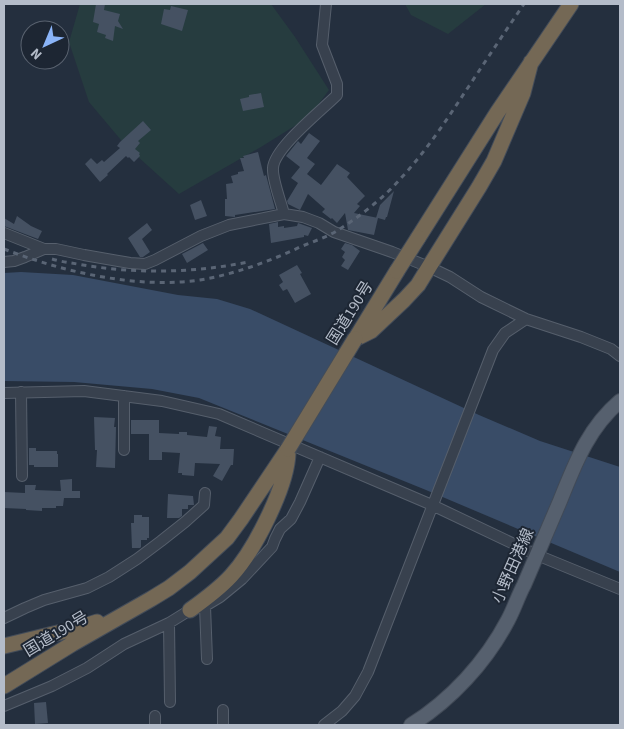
<svg xmlns="http://www.w3.org/2000/svg" width="624" height="729" font-family="'Source Sans 3','Noto Sans JP',sans-serif">
<rect width="100%" height="100%" fill="#242f3e"/>
<path fill="#263c3f" d="M80,4H271L295,37L329,90L309,117L261,147L179,194L126,146L89,102L69,42Z
M405,4H486L448,34L411,15Z"/>
<path fill="#394c67" d="M21,272L73,275L178,295L217,299L250,309L479,415L540,441L620,467V572L426,490L199,398L152,389L74,382L4,381V273Z"/>
<path fill="#455162" d="M96,4H105L104,10L120,14L118,21L123,29L115,26L113,41L105,38L106,35L97,32L99,24L93,22Z
M171,6L188,10L182,31L161,24L164,9L170,10Z
M261,93L264,107L243,111L240,99L249,97V95Z
M143,121L151,130L138,141L140,143L135,149L140,153L139,154L140,156L134,162L129,157L128,158L126,156L107,174L108,175L100,182L85,164L91,158L97,164L102,160L104,162L120,148L117,146L120,142Z
M309,133L320,141L307,158L315,164L307,174L321,185L337,164L350,173L347,177L365,196L357,204L360,206L354,213L378,218H376L380,205L394,191L387,217H386L385,220L378,218L374,235L348,230L345,213L337,223L332,218L331,219L322,212L325,209L308,194L300,210L288,204L287,201L298,183L291,178L300,167L286,156L298,141L301,144Z
M258,152L264,176L266,175L275,209L235,215V217L225,216V199H227L226,184L233,183L231,176L238,174V172L244,171L240,158H244L243,156Z
M201,200L207,216L195,220L190,205Z
M17,216L31,226L42,231L38,239L4,226V218L14,224Z
M278,222V227L284,226V228L297,226L298,223L312,228L308,236L304,235V237L271,243L269,224Z
M147,223L152,230L142,239L150,252L143,257H140L128,238Z
M203,243L208,250L187,263L182,254Z
M345,243L352,245L360,251L348,270L341,266L345,260L342,257L345,252L341,249Z
M297,265L302,273L300,274L311,294L295,303L287,289L283,291L279,285L283,282L279,275Z
M94,417L115,418L114,427H116L115,468L96,467L97,450H95Z
M131,420H159V433L179,434V432H187V435L207,437L209,426L217,427L215,436L221,437L220,449H234L233,465H231L222,481L213,476L220,464L195,463L194,476L182,475V473H178L180,453L162,452V460H149V434H131Z
M29,448H36V451H57V454H58V467H34V465H29Z
M72,479V491H80V498H64L63,506H56V508H42V511L26,510V509L4,508V492L25,493V485H36L35,490L61,491L60,480Z
M168,494L193,496L194,505H188V509H182V516L179,518H167Z
M134,515H142V517H149V538H147V540H141V547L140,548H132L131,523H134Z
M46,702L48,723L35,724L34,703Z"/>
<g fill="none" stroke-linecap="round" stroke-linejoin="round">
<g stroke="#565f6c" stroke-width="12">
<path id="minor" d="M284,214C281,202 272,179 273,168C274,148 322,110 337,95V84L322,45L326,4
M4,233L44,249
M4,262L14,261L25,257L44,249H56L84,255L130,263L145,264L155,260L201,236L229,225L284,214L303,217L319,223L334,232L392,252L429,267L450,277L481,297L526,319L581,337L611,349L620,356
M21,392L22,476
M4,393L84,391L162,401L219,414L432,505L537,555L620,589
M124,396V450
M205,606L207,659
M4,618L25,608L44,600L87,588L109,577L137,559L161,541L185,522L204,505L205,493
M169,623L170,702
M4,706L52,686L87,668L124,644L169,623L190,610L205,606L220,597L242,579L272,547L275,539L280,529L291,519L300,502L320,457
M223,710V725
M155,716V725
M324,725L342,711L355,696L368,672L493,350L505,333L526,319"/>
</g>
<g stroke="#414a57" stroke-width="16">
<path id="major" d="M411,725C451,700 486,662 508,620C514,609 518,596 524,585C536,557 548,529 560,501C575,464 588,428 620,401"/>
</g>
<g stroke="#434c59" stroke-width="17">
<path id="highway" d="M418,238L497,113L571,4
M356,338L397,271
M355,339L371,331L404,300L418,285L429,267L479,187L494,161L523,93L531,62
M190,610C204,600 219,589 231,576C254,551 287,487 288,453
M4,646L78,628L97,622
M4,686L72,644L151,599L169,588L190,572L227,538L241,519L288,449"/>
</g>
<use href="#minor" stroke="#38414e" stroke-width="10"/>
<use href="#major" stroke="#56606e" stroke-width="14"/>
<use href="#highway" stroke="#746855" stroke-width="15"/>
<path stroke="#5a6575" stroke-width="3" stroke-dasharray="5 5" stroke-linecap="butt" d="M4,249C63,272 136,289 200,280C235,274 268,262 300,247C312,242 324,238 335,232C358,218 385,197 402,177C426,151 446,121 465,92C485,62 504,33 524,4
M52,259C62,262 72,263 83,265C138,274 193,273 248,262"/>
<g stroke="#434c59" stroke-width="17" stroke-linecap="butt">
<path id="highway-bridge" d="M397,271L418,238
M288,449L355,339"/>
</g>
<use href="#highway-bridge" stroke="#746855" stroke-width="15"/>
</g>
<g text-anchor="middle" dominant-baseline="central" stroke-width="4" stroke-linejoin="round" paint-order="stroke">
<g font-size="16" fill="#b4bcc9" stroke="#1d2633">
<text transform="translate(350 313) rotate(-58)">国道190号</text>
<text transform="translate(513 566) rotate(-66)">小野田港線</text>
<text transform="translate(56 634) rotate(-31)">国道190号</text>
</g>
</g>
<rect width="624" height="729" fill="none" stroke="#b4bcc9" stroke-width="10"/>
<g transform="translate(45 45) rotate(224)"><circle r="24" fill="#1d2633" stroke="#59626f"/>
<path d="M0-4L9 19L0 12L-9 19Z" fill="#8ab4f8"/>
<text y="-8" font-size="14" font-weight="bold" text-anchor="middle" fill="#b4bcc9">N</text>
</g>
</svg>
